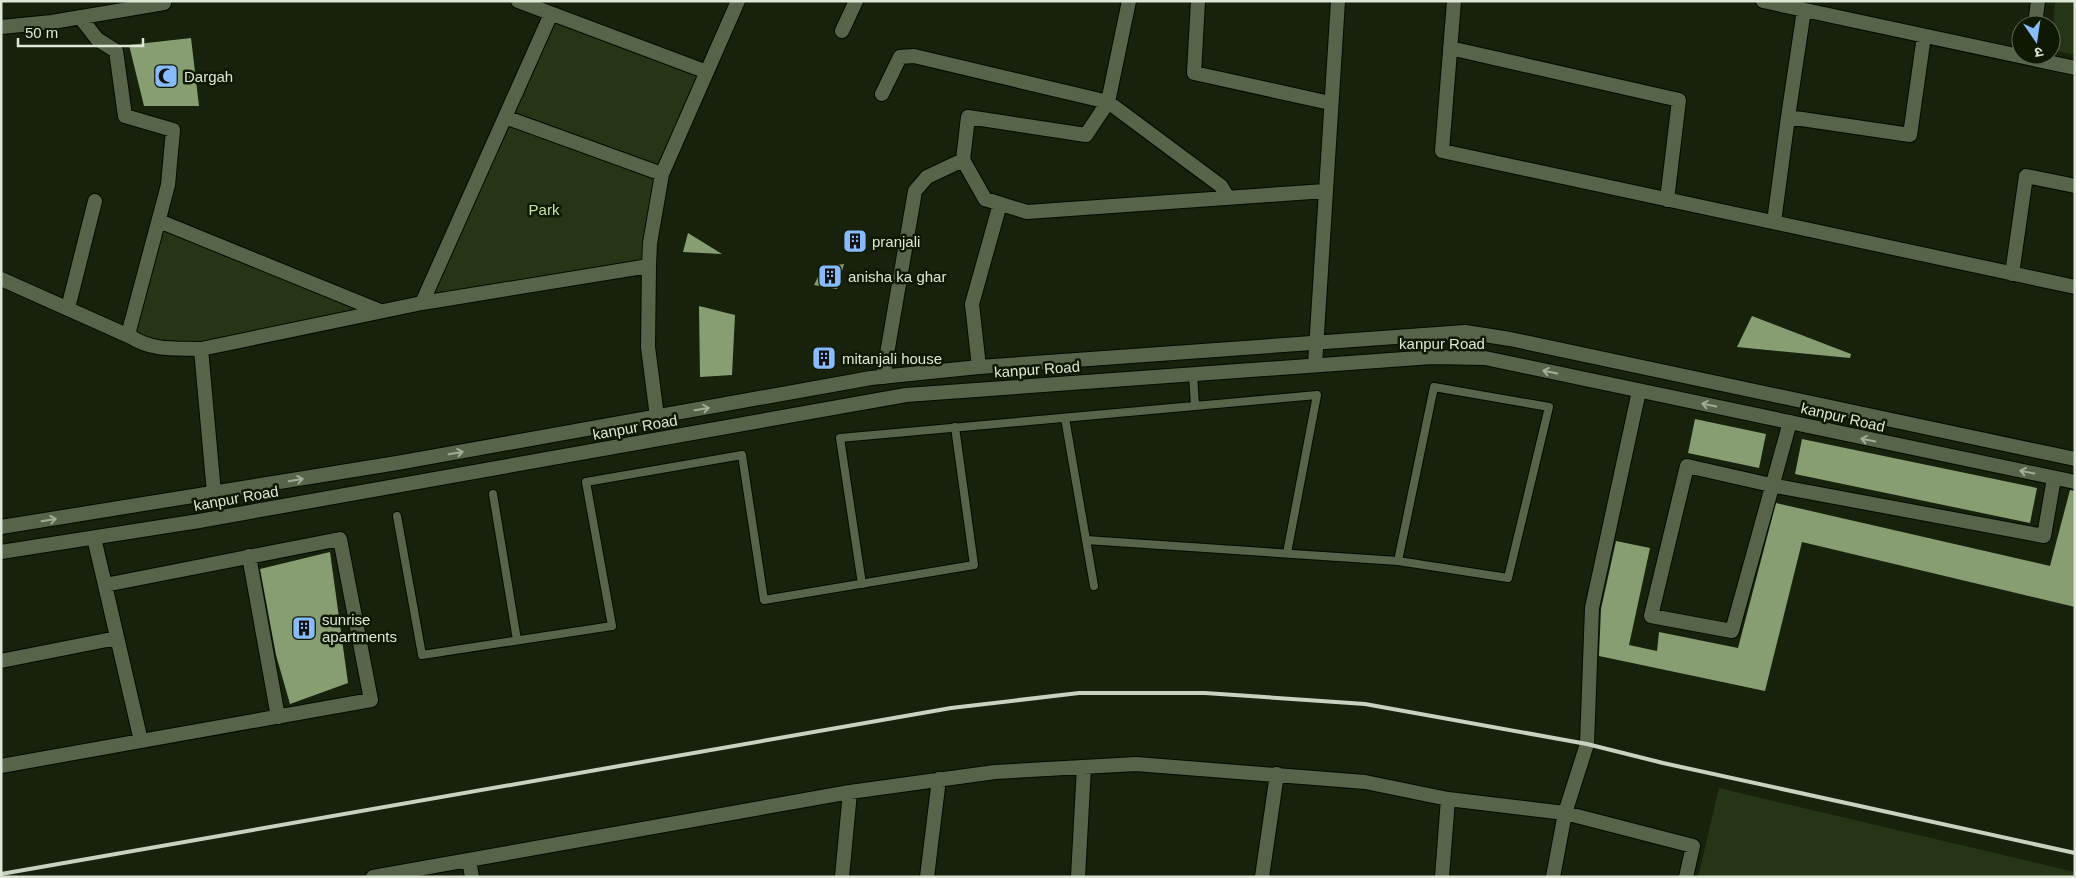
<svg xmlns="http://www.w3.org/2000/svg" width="2076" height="878" font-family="Arial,'Noto Sans Devanagari',sans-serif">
<rect width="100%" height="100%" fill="#17210b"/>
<path fill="#273517" d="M2055,1H2075V55L2051,50Z
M551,14L707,72L662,174L649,266L422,303Z
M159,221L367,314L201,349L131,337Z
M1719,788L2075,872V877H1698Z"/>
<path fill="#879e72" d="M191,38L199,106H144L129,45Z
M688,233L722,254L683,252Z
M844,264L837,289L814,285L823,267Z
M699,306L735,315L732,375L700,377Z
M1752,316L1851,354L1850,358L1737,347Z
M1695,419L1766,434L1759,468L1688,453Z
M1802,439L2037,488L2030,523L1795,474Z
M2070,490L2075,491V607L1802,542L1765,691L1599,656L1601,609L1616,541L1650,548L1629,645L1657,651L1659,632L1738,648L1776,503L2050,566Z
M330,552L348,683L290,704L276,655L260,569Z"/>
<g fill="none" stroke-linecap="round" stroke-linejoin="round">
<g stroke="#030b00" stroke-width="10">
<path id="service" d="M1193,374L1195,406
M1065,418L1094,586
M493,494L517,640
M397,516L422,655L612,626L586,482L742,455L764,600L974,565L955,427
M1086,540L1398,561L1508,578L1549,407L1434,387L1398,561
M862,584L840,438L1317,395L1287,553"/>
</g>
<g stroke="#030b00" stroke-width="16">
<path id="minor" d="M518,1L707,72
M1198,1L1194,73L1330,103
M1454,1L1442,151L2075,287
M1763,1L2075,68
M1804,10L1788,117L1910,135L1924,36
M80,17L97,39L116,51L125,116L173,130L168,185L129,331L131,337C153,351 176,348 201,349
M2035,25L2038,1
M1,27L52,22L164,3
M842,31L856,1
M1450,48L1679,100L1667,200
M882,94L900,57L914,56L1108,102L1129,1
M505,117L662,174
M1228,198L1221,186L1108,102L1086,135L968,117L963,160L985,199L1027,212L1325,191
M159,221L380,311
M1774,222L1788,117
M2012,274L2026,176L2075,186
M1,279L131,337
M422,303L551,14
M68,308L95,201
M1315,365L1338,1
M979,367L972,304L1000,204
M883,377L915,191L927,177L963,160
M657,417L648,347L649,266L650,243L662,174L738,1
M1790,422L1732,631L1651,616L1687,466L1771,485L2044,536L2054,478
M214,493L201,349L422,303L649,266
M94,538L105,585
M249,556L278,717
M1,661L117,638
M1,766L371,700L340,539L105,585L141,741
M469,860L472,877
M373,877L850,792L995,772L1136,764L1365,782L1448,799L1565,813L1693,846L1686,877
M842,877L850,792
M927,877L939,779
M1078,877L1084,767
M1262,877L1277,774
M1442,877L1448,799
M1553,877L1565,813L1587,744L1592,608L1639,391"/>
</g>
<g stroke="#030b00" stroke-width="16">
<path id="tertiary" d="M1,527L397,463L871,378L979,367L1465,332L1510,339L2075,459
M1,552L199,521L906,395L1432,357L1485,358L2075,482"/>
</g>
<use href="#service" stroke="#57644a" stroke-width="8"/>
<use href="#minor" stroke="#57644a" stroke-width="14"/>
<use href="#tertiary" stroke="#57644a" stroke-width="14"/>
<path stroke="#c9d1c1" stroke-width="4" d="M1,874L951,708L1079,693H1205L1365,704L1587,744L1663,763L2075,853"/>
</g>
<defs><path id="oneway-shaft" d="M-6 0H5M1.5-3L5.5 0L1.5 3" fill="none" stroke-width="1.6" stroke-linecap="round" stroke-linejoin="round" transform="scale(1.25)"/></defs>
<g stroke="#a1ac98">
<use href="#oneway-shaft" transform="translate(1550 372) rotate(-168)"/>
<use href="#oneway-shaft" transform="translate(1709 405) rotate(-168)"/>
<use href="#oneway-shaft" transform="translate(702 409) rotate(-10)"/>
<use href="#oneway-shaft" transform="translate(1868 440) rotate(-168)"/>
<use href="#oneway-shaft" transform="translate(456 453) rotate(-10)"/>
<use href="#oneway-shaft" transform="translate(2027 472) rotate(-168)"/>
<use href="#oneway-shaft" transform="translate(296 480) rotate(-9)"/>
<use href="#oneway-shaft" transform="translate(49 520) rotate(-9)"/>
</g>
<defs>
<g id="mosque-square" transform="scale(1.25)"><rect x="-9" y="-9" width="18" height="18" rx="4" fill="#88bbfc" stroke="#0e1803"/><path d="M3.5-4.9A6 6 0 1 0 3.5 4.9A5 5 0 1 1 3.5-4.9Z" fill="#111"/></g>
<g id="building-square" transform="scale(1.25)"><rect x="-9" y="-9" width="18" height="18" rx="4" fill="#88bbfc" stroke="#0e1803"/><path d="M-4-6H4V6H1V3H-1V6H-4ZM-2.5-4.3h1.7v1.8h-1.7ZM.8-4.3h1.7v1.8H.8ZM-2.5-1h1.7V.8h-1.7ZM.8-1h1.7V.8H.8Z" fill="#111"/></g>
</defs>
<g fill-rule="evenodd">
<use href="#mosque-square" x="166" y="76"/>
<use href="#building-square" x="855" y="241"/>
<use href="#building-square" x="830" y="276"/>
<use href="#building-square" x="824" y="358"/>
<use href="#building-square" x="304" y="628"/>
</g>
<g text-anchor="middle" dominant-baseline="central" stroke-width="5" stroke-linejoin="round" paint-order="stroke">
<g font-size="15" fill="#dee6d7" stroke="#0e1803" text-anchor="start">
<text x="184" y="76">Dargah</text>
<text x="872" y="241">pranjali</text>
<text x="848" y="276">anisha ka ghar</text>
<text x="842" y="358">mitanjali house</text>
<text x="322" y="619">sunrise<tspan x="322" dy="17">apartments</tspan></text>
</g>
<g font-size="15" fill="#c4e6a2" stroke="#0e1803">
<text x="544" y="209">Park</text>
</g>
<g font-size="15" fill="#dee6d7" stroke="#0e1803">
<text x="1442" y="343">kanpur Road</text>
<text transform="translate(1037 369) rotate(-4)">kanpur Road</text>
<text transform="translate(1843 417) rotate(13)">kanpur Road</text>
<text transform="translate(635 427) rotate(-10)">kanpur Road</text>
<text transform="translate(236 498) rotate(-10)">kanpur Road</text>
</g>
</g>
<rect width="2076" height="878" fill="none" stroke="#dee6d7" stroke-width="5"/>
<g transform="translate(2036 40) rotate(167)"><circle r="24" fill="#0e1803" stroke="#616a58"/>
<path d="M0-4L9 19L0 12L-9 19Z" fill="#88bbfc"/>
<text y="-8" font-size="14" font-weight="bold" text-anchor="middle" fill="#dee6d7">उ</text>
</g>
<path d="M18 38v8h125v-8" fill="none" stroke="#dee6d7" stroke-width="2.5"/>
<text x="25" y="38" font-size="15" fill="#dee6d7" stroke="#0e1803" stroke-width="4" paint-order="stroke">50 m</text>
</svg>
